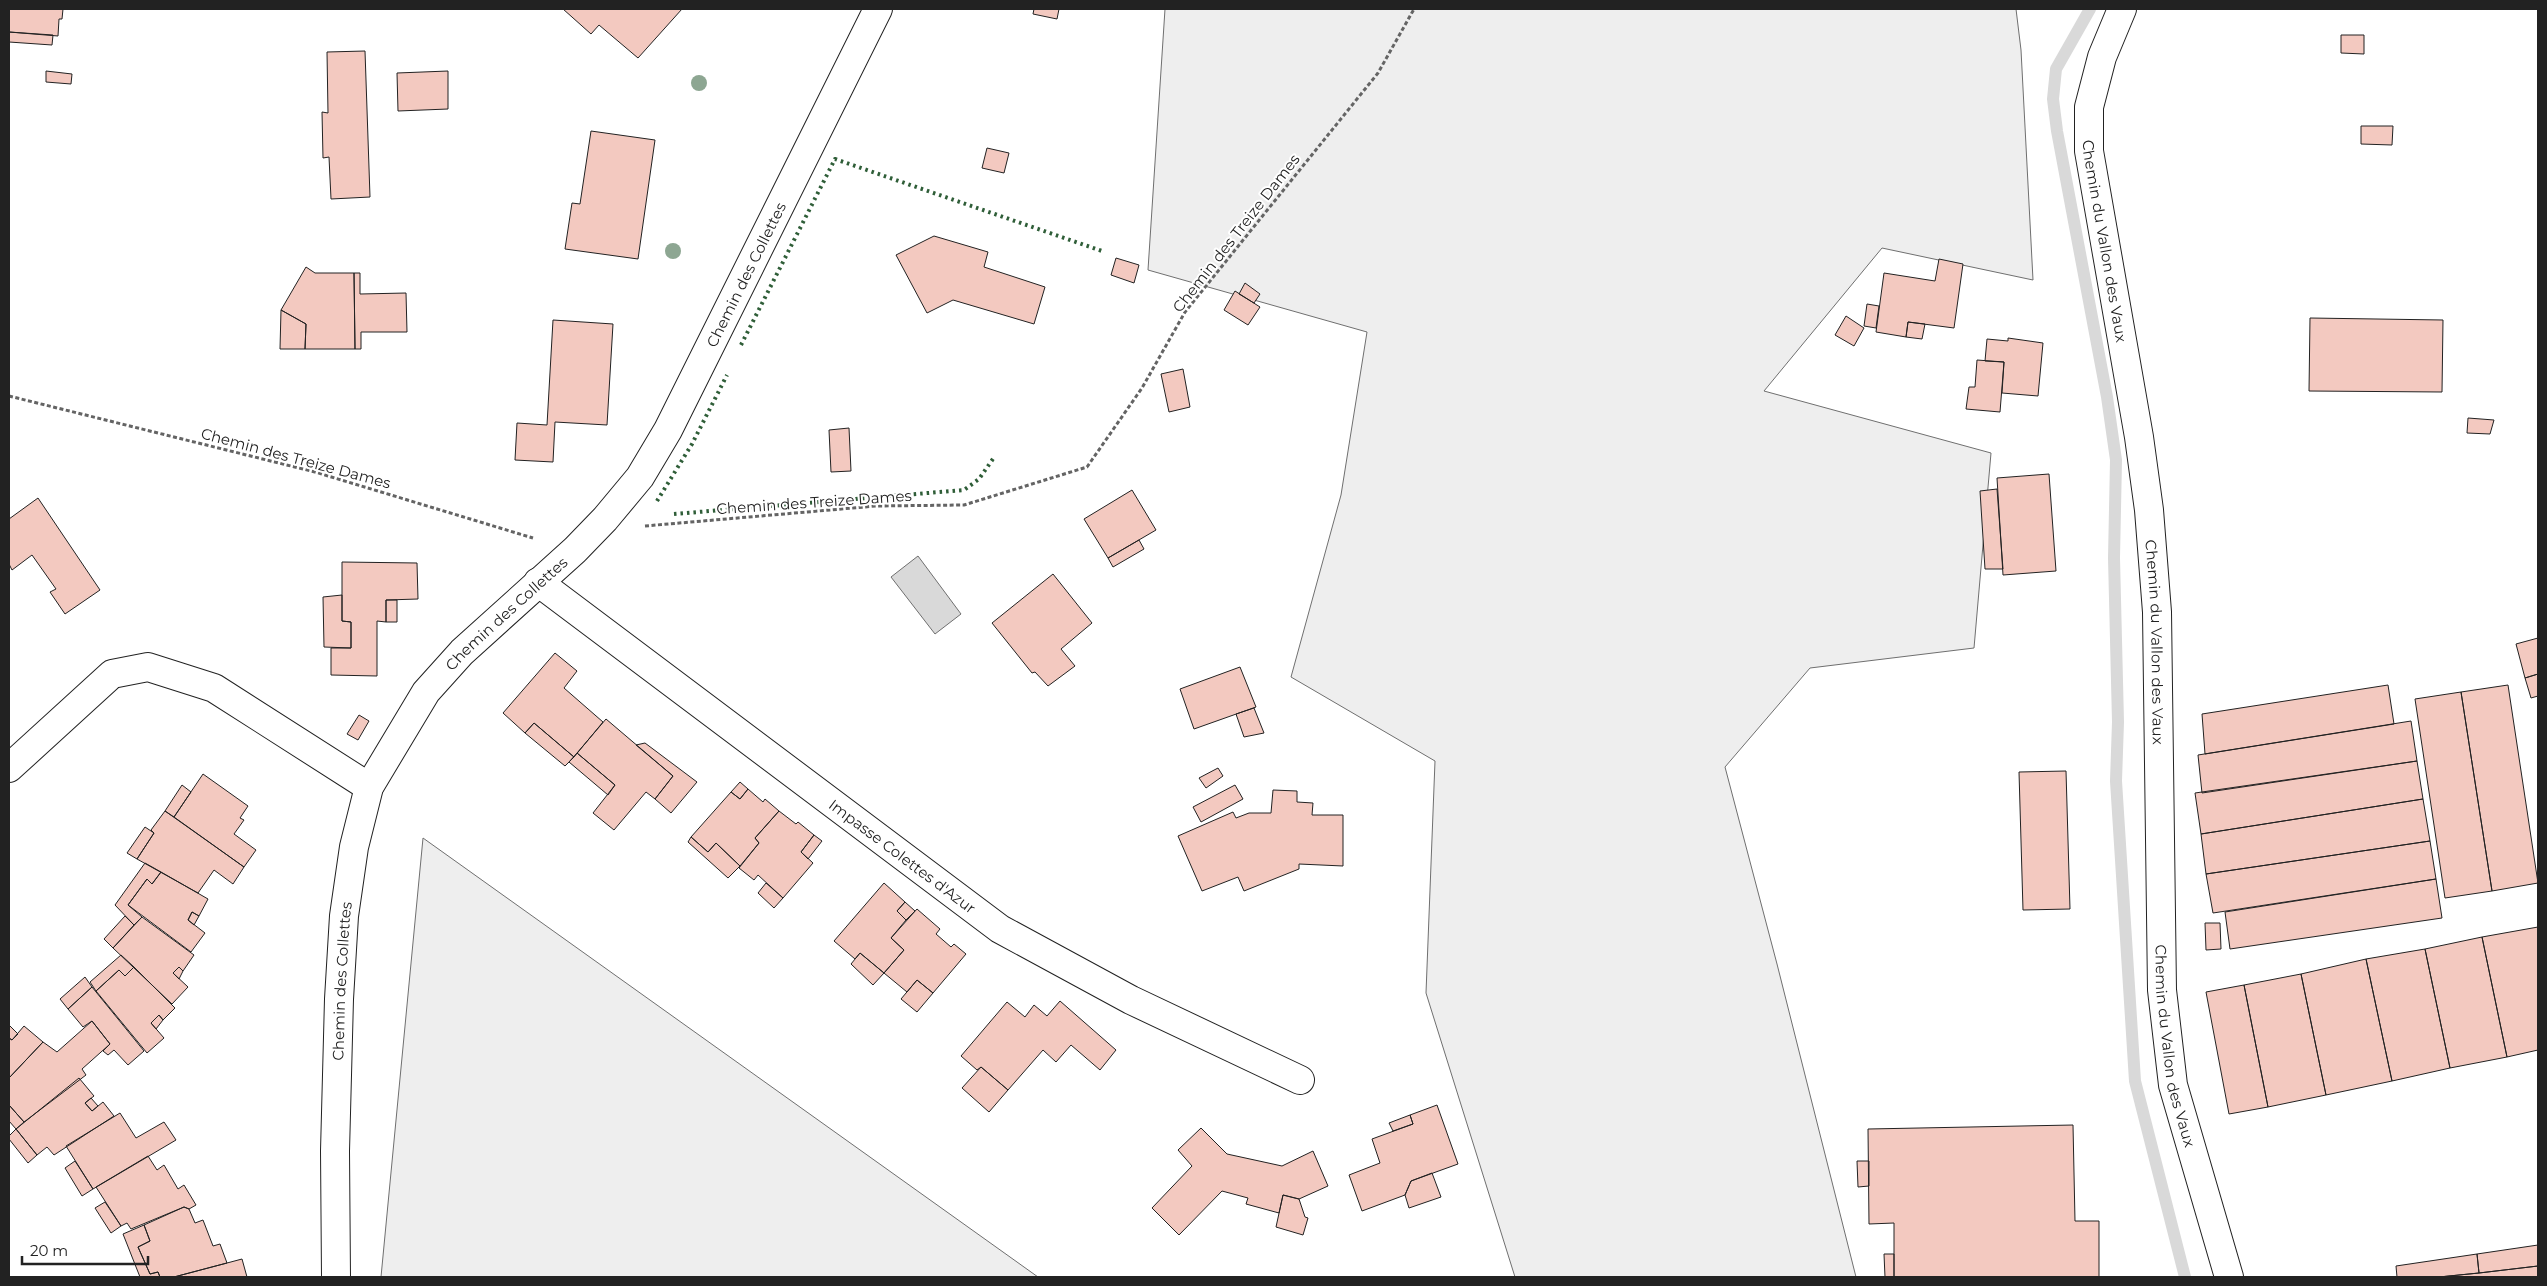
<svg xmlns="http://www.w3.org/2000/svg" width="2547" height="1286" font-family="Montserrat,sans-serif">
<rect width="100%" height="100%" fill="#fff"/>
<path fill="#eee" stroke="#6f6f6f" d="M1165,9H2016L2021,50L2033,280L1882,248L1764,391L1991,453L1974,648L1810,668L1725,767L1777,964L1856,1277H1515L1426,993L1435,761L1291,677L1341,495L1367,332L1148,270Z
M423,838L1038,1277H381Z"/>
<path fill="#d9d9d9" stroke="#6f6f6f" d="M918,556L961,614L935,634L891,577Z"/>
<g fill="none" stroke-linecap="round" stroke-linejoin="round">
<path stroke="#d9d9d9" stroke-width="12" d="M2090,9L2056,69L2053,99L2057,131L2107,397L2116,460L2114,558L2118,722L2116,781L2135,1081L2185,1277"/>
</g>
<path fill="#f3c9c0" stroke="#222" d="M9,9H63L62,19H59L58,36L9,32Z
M563,9H682L638,58L599,25L591,34Z
M1034,9H1059L1057,19L1033,14Z
M9,32L53,35L52,45L9,42Z
M2341,35H2364V54L2341,53Z
M365,51L370,197L331,199L329,157L323,158L322,112L328,113L327,52Z
M46,71L72,74L71,84L46,82Z
M448,71V109L398,111L397,73Z
M2361,126H2393L2392,145L2361,144Z
M591,131L655,140L638,259L565,249L572,203L580,204Z
M987,148L1009,153L1004,173L982,168Z
M934,236L988,252L984,267L1045,287L1034,324L953,300L927,313L896,255Z
M1116,258L1139,265L1134,283L1111,275Z
M1939,259L1963,264L1954,328L1908,322L1906,337L1876,332L1884,273L1935,281Z
M306,267L315,273H354L355,349H305L306,324L281,310Z
M354,273H360V294L406,293L407,332H361V349H355Z
M1245,283L1260,294L1254,303L1239,294Z
M1235,291L1260,307L1248,325L1224,310Z
M1867,304L1879,306L1876,328L1864,326Z
M281,310L306,324L305,349H280Z
M1846,316L1864,328L1854,346L1835,335Z
M2310,318L2443,320L2442,392L2309,391Z
M553,320L613,324L607,425L555,422L553,462L515,460L517,423L547,425Z
M1908,322L1925,324L1922,339L1906,337Z
M2008,338L2043,343L2038,396L2002,393L2004,362L1985,361L1987,339L2008,341Z
M1977,360L2004,362L2000,412L1966,409L1969,387H1975Z
M1183,369L1190,407L1169,412L1161,374Z
M2468,418L2494,420L2490,434L2467,433Z
M849,428L851,471L831,472L829,430Z
M2049,474L2056,571L2003,575L1997,478Z
M1997,489L2003,569H1985L1980,491Z
M1132,490L1156,530L1108,558L1084,519Z
M38,498L100,590L65,614L50,592L56,589L32,555L12,570L9,564V519Z
M1139,540L1144,549L1113,567L1108,558Z
M342,562L417,563L418,599L386,600V622L377,621V676L331,675V648H351V622L342,621Z
M1053,574L1092,623L1061,649L1075,666L1048,686L1035,672L1032,673L992,623Z
M342,595V621L351,622V648L324,647L323,597Z
M386,600H397V622H386Z
M2538,638V674L2525,678L2516,644Z
M555,653L577,671L564,688L603,722L574,757L534,723L525,733L503,713Z
M1240,667L1256,707L1194,729L1180,689Z
M2538,674V696L2531,698L2525,678Z
M2388,685L2394,724L2205,754L2202,714Z
M2508,685L2538,883L2492,891L2461,692Z
M2461,692L2492,891L2445,898L2415,699Z
M1254,708L1264,733L1244,737L1236,714Z
M359,715L369,721L358,740L347,734Z
M606,719L673,776L655,799L646,792L614,830L593,813L615,785L577,753Z
M2411,721L2417,761L2202,793L2198,755Z
M534,723L574,757L565,766L525,733Z
M645,743L697,782L671,813L655,799L673,776L636,745Z
M577,753L615,785L608,795L569,762Z
M2417,761L2423,799L2201,834L2195,793Z
M1218,768L1223,776L1206,788L1199,778Z
M2066,771L2070,909L2023,910L2019,772Z
M203,774L248,806L240,818L244,820L234,834L256,850L244,867L174,817Z
M740,782L748,789L740,799L731,792Z
M182,785L191,792L174,817L165,811Z
M1235,785L1243,799L1201,822L1193,807Z
M748,789L763,802L765,799L779,811L755,838L759,843L740,866L716,843L708,852L691,837L731,792L740,799Z
M1273,790L1297,791V802L1313,803L1312,815H1343V866L1299,864V869L1244,891L1238,877L1202,891L1178,836L1233,812L1236,818L1249,813H1271Z
M2423,799L2430,841L2206,874L2201,834Z
M165,811L244,867L233,884L214,870L198,893L137,859L154,833L151,830Z
M779,811L796,824L798,822L814,835L801,852L813,863L783,898L758,875L754,880L739,868L759,843L755,838Z
M145,827L154,833L137,859L127,853Z
M814,835L822,841L808,859L801,852Z
M691,837L708,852L716,843L740,866L728,878L688,842Z
M2430,841L2436,879L2213,913L2206,874Z
M145,863L161,872L152,884L147,879L128,905L142,917L134,925L115,905Z
M161,872L208,899L199,916L192,912L188,920L205,933L191,952L128,905L147,879L152,884Z
M2436,879L2442,918L2230,949L2225,912Z
M766,883L783,898L774,908L758,893Z
M884,883L905,902L897,911L906,920L891,938L904,950L884,973L860,953L855,959L834,941Z
M905,902L915,911L906,920L897,911Z
M917,909L940,929L936,934L951,947L954,944L966,954L933,993L917,980L907,992L884,973L904,950L891,938Z
M192,912L199,916L194,925L188,920Z
M125,916L134,925L113,948L104,939Z
M142,917L194,955L183,971L179,967L173,973L188,987L172,1004L113,948Z
M2205,923H2220L2221,949L2206,950Z
M2538,927V1050L2507,1057L2482,937Z
M2482,937L2507,1057L2450,1068L2425,949Z
M2425,949L2450,1068L2392,1081L2366,959Z
M860,953L884,973L873,985L851,964Z
M121,955L134,967L125,976L119,970L96,991L90,982Z
M2366,959L2392,1081L2326,1095L2301,974Z
M134,967L175,1008L163,1020L159,1015L151,1023L164,1038L147,1053L96,991L119,970L125,976Z
M179,967L183,971L179,979L173,973Z
M2301,974L2326,1095L2268,1107L2244,985Z
M85,977L92,987L68,1009L60,999Z
M917,980L933,993L917,1012L901,999Z
M2244,985L2268,1107L2229,1114L2206,992Z
M92,987L144,1051L128,1065L114,1050L108,1055L103,1051L110,1044L92,1021L83,1027L68,1009Z
M1060,1001L1116,1050L1100,1070L1071,1045L1056,1062L1043,1050L1008,1090L981,1067L977,1070L961,1056L1007,1002L1025,1017L1034,1005L1047,1016Z
M159,1015L163,1020L156,1029L151,1023Z
M92,1021L110,1044L82,1069L86,1075L24,1122L9,1105V1078L43,1042L57,1052Z
M9,1025L18,1034L12,1040L9,1038Z
M24,1026L43,1042L9,1078V1038L12,1040Z
M981,1067L1008,1090L989,1112L962,1088Z
M79,1078L94,1096L85,1103L92,1111L103,1102L114,1116L54,1155L47,1147L37,1155L16,1129Z
M91,1098L98,1106L92,1111L85,1103Z
M9,1105L24,1122L16,1129L9,1121Z
M1437,1105L1458,1164L1411,1181L1405,1195L1362,1211L1349,1175L1380,1163L1372,1139L1413,1124L1410,1115Z
M120,1113L136,1138L164,1122L176,1140L93,1189L66,1146Z
M1410,1115L1413,1124L1393,1131L1389,1123Z
M2073,1125L2075,1221H2099V1277H1894V1223L1869,1224L1868,1129Z
M1201,1128L1227,1154L1282,1166L1313,1151L1328,1186L1299,1199L1283,1195L1279,1213L1246,1204L1248,1198L1222,1191L1179,1235L1152,1208L1192,1166L1178,1150Z
M16,1129L37,1155L28,1163L9,1139V1136Z
M148,1156L157,1170L164,1165L178,1189L184,1185L196,1205L189,1209L184,1207L131,1229L127,1223L121,1226L96,1187Z
M75,1161L93,1189L82,1196L65,1168Z
M1857,1161H1869V1186L1858,1187Z
M1432,1173L1441,1197L1409,1208L1405,1195L1411,1181Z
M1283,1195L1299,1199L1305,1217L1308,1218L1303,1235L1276,1227Z
M105,1202L121,1226L111,1233L95,1208Z
M184,1207L189,1209L195,1223L203,1220L213,1246L220,1244L227,1263L174,1277H160L158,1272L150,1274L138,1247L150,1241L144,1225Z
M144,1225L150,1241L138,1247L150,1274L158,1272L160,1277H140L123,1234Z
M2538,1245V1266L2479,1273L2477,1254Z
M1884,1254H1894V1277H1885Z
M2477,1254L2479,1273L2439,1277H2397L2396,1266Z
M242,1259L247,1277H174L227,1263Z
M2538,1266V1277H2439L2479,1273Z"/>
<g fill="none" stroke-linecap="round" stroke-linejoin="round">
<g stroke="#222" stroke-width="30">
<g id="minor">
<path id="s1" d="M2122,9L2102,57L2089,107V151L2139,437L2149,510L2157,612L2162,990L2173,1085L2229,1277"/>
<path id="s2" d="M538,582L1000,929L1131,1000L1300,1080"/>
<path d="M9,768L112,674L148,667L214,688L369,787"/>
<path id="s3" d="M336,1277L335,1151L339,999L344,916L354,847L369,787L426,692L462,652L575,550L605,519L640,477L668,430L878,9"/>
</g>
</g>
<path stroke="#646464" stroke-width="3" stroke-dasharray="4 2.5" stroke-linecap="butt" d="M9,396L315,472L533,538
M645,526L876,506L964,505L1087,467L1142,388L1185,312L1378,73L1414,9"/>
<use href="#minor" stroke="#fff" stroke-width="28"/>
<path stroke="#2f5e38" stroke-width="4" stroke-dasharray="2.5 4" stroke-linecap="butt" d="M741,345L835,159L1102,251
M657,501L692,444L727,375
M674,514L964,490L979,479L995,456"/>
</g>
<g fill="#8da692">
<circle cx="699" cy="83" r="8"/>
<circle cx="673" cy="251" r="8"/>
</g>
<g text-anchor="middle" dominant-baseline="central" stroke-width="4" stroke-linejoin="round" paint-order="stroke">
<g font-size="15" fill="#222" stroke="#fff">
<text transform="translate(1236 233) rotate(-52)">Chemin des Treize Dames</text>
<text stroke="none"><textPath href="#s1" startOffset="239">Chemin du Vallon des Vaux</textPath></text>
<text stroke="none"><textPath href="#s3" startOffset="1136">Chemin des Collettes</textPath></text>
<text transform="translate(296 458) rotate(15)">Chemin des Treize Dames</text>
<text transform="translate(814 502) rotate(-4)">Chemin des Treize Dames</text>
<text stroke="none"><textPath href="#s3" startOffset="716">Chemin des Collettes</textPath></text>
<text stroke="none"><textPath href="#s1" startOffset="644">Chemin du Vallon des Vaux</textPath></text>
<text stroke="none"><textPath href="#s2" startOffset="456">Impasse Colettes d'Azur</textPath></text>
<text stroke="none"><textPath href="#s3" startOffset="296">Chemin des Collettes</textPath></text>
<text stroke="none"><textPath href="#s1" startOffset="1049">Chemin du Vallon des Vaux</textPath></text>
</g>
</g>
<rect width="2547" height="1286" fill="none" stroke="#222222" stroke-width="20"/>
<path d="M22 1256v8h126v-8" fill="none" stroke="#222222" stroke-width="2.5"/>
<text x="30" y="1256" font-size="15" fill="#222222" stroke="#ffffff" stroke-width="4" paint-order="stroke">20 m</text>
</svg>
